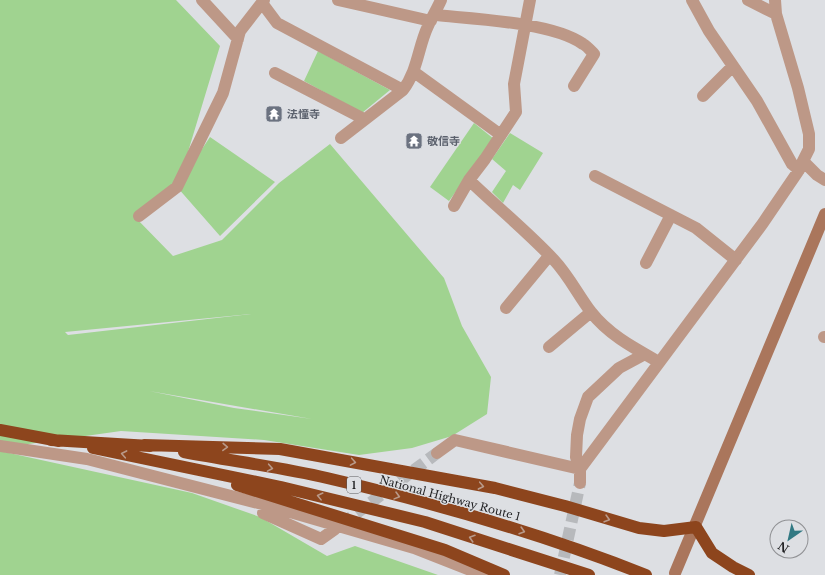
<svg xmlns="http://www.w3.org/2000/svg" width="825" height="575" font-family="'Libre Baskerville','Noto Sans JP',serif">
<rect width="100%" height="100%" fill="#dddfe3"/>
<path fill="#a0d390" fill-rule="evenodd" d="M0,0H176L220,46L178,185L210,137L275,182L220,236L177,187L135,217L173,256L222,240L279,183L330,144L444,278L462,326L491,377L487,414L452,436L412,448L359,455L264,440L121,431L0,448ZM251,314L68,335L65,332ZM149,391L312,419L234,408Z
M318,51L390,90L362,113L304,81Z
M474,123L494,139L449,201L430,187Z
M510,133L543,153L520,190L513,185L503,203L492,192L506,171L492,159Z
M0,451L192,493L260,517L327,556L355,546L438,575H0Z"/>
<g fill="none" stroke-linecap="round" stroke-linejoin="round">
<path stroke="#b7b9bc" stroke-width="12" stroke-dasharray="12 6" stroke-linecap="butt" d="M342,524L437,453
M560,575L580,483"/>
<path stroke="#bd9887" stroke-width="12" d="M202,0L238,39
M338,0L431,21
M692,0L709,31L757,101L792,164L799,170
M748,0L776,14
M262,3L277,23L403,90
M435,15C473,19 552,22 583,44C587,46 591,51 594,54L574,86
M414,72L501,135
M275,73L364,119
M703,96L733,66
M341,138L403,90C418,70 418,47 428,26C432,17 437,9 441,0
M803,161L817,175L825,180
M595,176L696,228L736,260
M469,180C497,207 528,232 554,260C569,276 578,295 591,312C609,335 634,348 659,362
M454,206L469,180L485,159L516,112L514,84L530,0
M139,216L177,187L223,93L240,31L264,0
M646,263L671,215
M506,308L549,256
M824,337H825
M549,347L591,312
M0,446L87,459L266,505L414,548L483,575
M437,453L455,440L580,469L763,223L797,173L809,149V134L798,88L776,14L775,0
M580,483V469L576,457L577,435L580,419L588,397L619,368L645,354
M266,505L263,513L321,539L335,529"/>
<path stroke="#aa765c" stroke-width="12" d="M675,573L825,214"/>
<path stroke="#8d451d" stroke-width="12" d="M0,430L59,441
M51,440L150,446
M144,445L280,449L495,488L565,506L639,528L664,531L696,527L712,553L733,567L749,575
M93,448L281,487L425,522L589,575
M184,452C231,461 280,467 327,478C435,503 543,534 646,575
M237,485L445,550L504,575"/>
</g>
<defs><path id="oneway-chevron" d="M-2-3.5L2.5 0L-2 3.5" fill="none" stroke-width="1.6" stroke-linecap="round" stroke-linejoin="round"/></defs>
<g stroke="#b99a8a">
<use href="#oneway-chevron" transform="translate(225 447) rotate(2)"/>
<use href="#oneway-chevron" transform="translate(124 454) rotate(-169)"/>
<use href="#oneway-chevron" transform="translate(353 462) rotate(10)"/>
<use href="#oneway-chevron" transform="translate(270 468) rotate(10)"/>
<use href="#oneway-chevron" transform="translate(481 486) rotate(11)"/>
<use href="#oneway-chevron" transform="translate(320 496) rotate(-166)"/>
<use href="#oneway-chevron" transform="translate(397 496) rotate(15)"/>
<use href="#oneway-chevron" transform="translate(607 519) rotate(16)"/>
<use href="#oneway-chevron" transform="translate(522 531) rotate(17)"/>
<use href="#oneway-chevron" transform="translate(472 538) rotate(-162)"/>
</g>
<defs>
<g id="temple-square" transform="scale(0.9)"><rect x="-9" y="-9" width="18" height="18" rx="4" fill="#6b7280" stroke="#dddfe3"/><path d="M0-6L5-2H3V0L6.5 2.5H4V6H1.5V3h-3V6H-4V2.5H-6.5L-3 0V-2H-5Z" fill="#fff"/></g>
</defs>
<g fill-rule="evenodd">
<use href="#temple-square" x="274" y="114"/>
<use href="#temple-square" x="414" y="141"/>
</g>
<g text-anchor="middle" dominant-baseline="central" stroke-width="3" stroke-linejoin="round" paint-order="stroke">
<rect fill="#dddfe3" stroke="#58595b" stroke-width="1" x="347" y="477" width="14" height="16" rx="3"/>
<g font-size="10" font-weight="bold" fill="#1f1f21">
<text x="354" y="485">1</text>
</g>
<g font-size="11" font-weight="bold" fill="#5b616d" stroke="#dddfe3" text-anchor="start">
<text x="287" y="114">法憧寺</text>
<text x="427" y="141">敬信寺</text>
</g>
<g font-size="11" fill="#1f1f21" stroke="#dddfe3">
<text transform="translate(450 498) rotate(15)">National Highway Route 1</text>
</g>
</g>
<g transform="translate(789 539) rotate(214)"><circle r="19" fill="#dddfe3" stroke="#919295"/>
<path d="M0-3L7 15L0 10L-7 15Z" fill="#327983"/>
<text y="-6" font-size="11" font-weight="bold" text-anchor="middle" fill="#1f1f21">N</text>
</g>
</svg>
